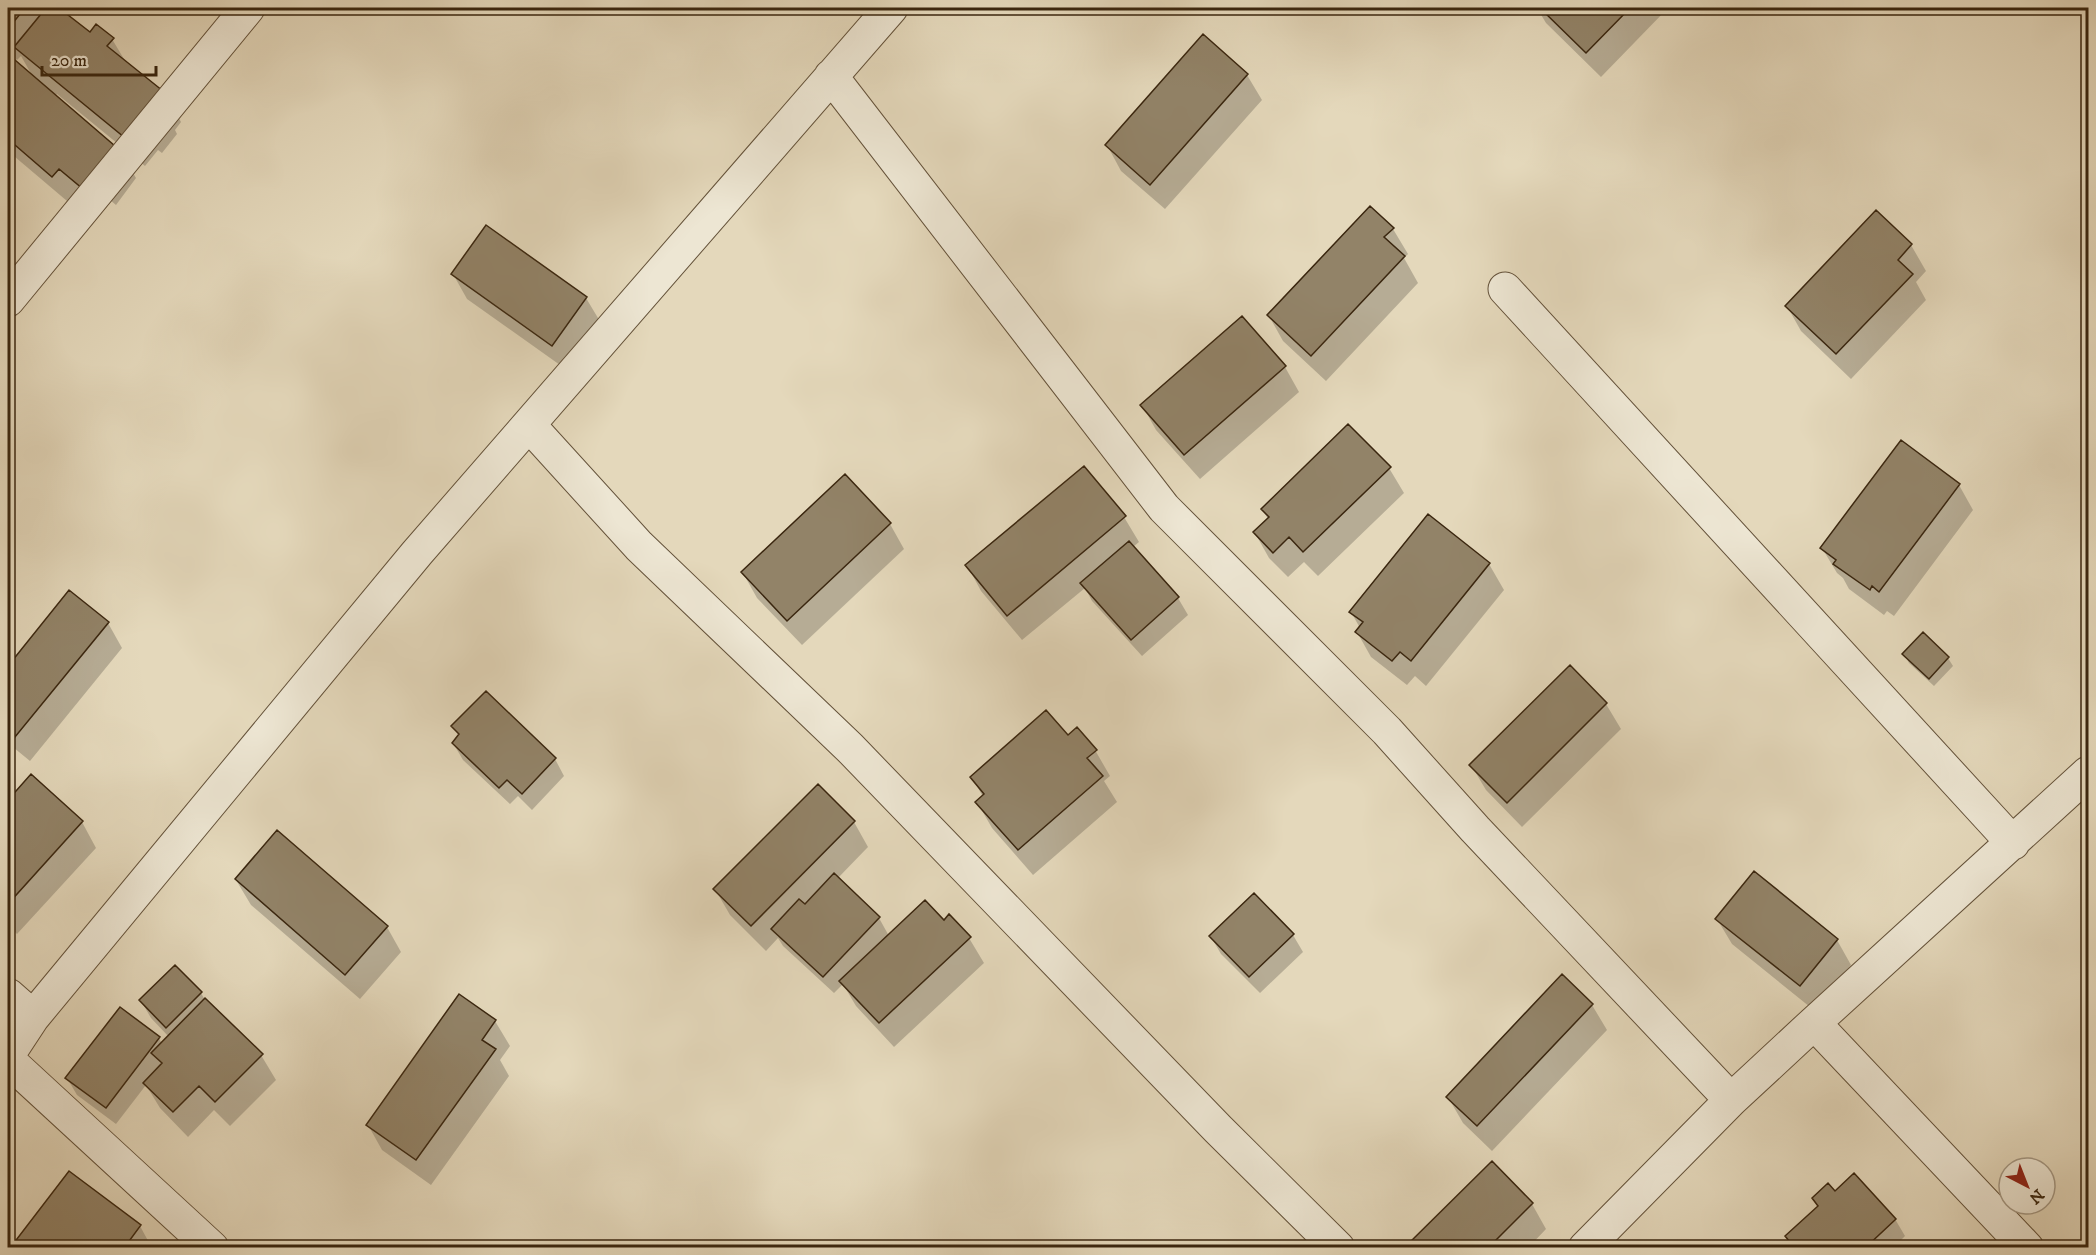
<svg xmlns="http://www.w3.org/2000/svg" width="2096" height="1255" font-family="'IM FELL DW Pica',serif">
<rect width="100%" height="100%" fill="#e4d8bb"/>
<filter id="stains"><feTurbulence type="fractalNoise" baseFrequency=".00333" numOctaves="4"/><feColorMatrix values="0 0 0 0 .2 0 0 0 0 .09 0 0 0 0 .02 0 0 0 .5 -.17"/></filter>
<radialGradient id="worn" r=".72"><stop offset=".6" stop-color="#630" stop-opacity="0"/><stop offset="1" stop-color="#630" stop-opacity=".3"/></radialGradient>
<path fill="#0003" d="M8,8H57L90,34L112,39L127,64L167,96L181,122L175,130L177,134L162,153L158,150L145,166L57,94L55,96L121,153L136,178L116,205L110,200L98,214L74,193L67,201L8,151V57L33,77L21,56L17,60L8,52Z
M1537,8H1668L1601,77L1546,23Z
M1247,75L1262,100L1165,209L1121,171L1107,145Z
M1876,212L1911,245L1926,271L1916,282L1926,300L1851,379L1801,331L1787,306Z
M1393,229L1408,254L1404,258L1418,283L1326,381L1283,341L1269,316Z
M453,274L586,298L601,323L567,370L467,299Z
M1285,367L1299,392L1200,479L1156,430L1142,405Z
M1389,468L1404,493L1318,576L1304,562L1288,577L1269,558L1255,533L1268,519L1262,509Z
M1959,485L1973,510L1894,616L1887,611L1884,615L1849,589L1843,578L1837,573L1822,548Z
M1429,516L1489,564L1504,590L1426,686L1415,676L1407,685L1371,657L1357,632L1360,628L1351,612Z
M1124,517L1139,542L1133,547L1178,598L1188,615L1142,656L1092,601L1085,588L1022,640L981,591L967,565Z
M890,524L904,549L802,645L757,598L743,573Z
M69,592L108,623L122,648L30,761L8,743V669Z
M1923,635L1948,658L1953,666L1934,686L1909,663L1904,654Z
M1570,667L1606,704L1621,729L1522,827L1486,790L1471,765Z
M453,726L555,759L564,776L532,810L518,796L510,804L463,760L453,743L459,737Z
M1067,737L1095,750L1110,776L1104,781L1117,802L1033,875L992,828L977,802L983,797L972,777Z
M31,776L82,822L96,848L17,934L8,925V802Z
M854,822L868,847L837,879L879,918L889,936L944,922L969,938L984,963L894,1047L856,1006L843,984L834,993L783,946L778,938L766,951L730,915L715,889Z
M236,880L387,927L401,952L360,999L251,905Z
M1717,919L1837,940L1851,965L1815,1011L1732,944Z
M1293,935L1303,952L1260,993L1221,954L1211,937Z
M201,993L205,1000L261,1055L276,1080L230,1126L214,1110L188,1137L160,1108L146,1085L116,1124L77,1095L67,1078L120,1009L159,1038L162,1044L169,1037L151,1018L141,1001Z
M1592,1005L1607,1030L1492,1151L1463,1123L1448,1097Z
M495,1021L510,1046L500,1060L509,1076L431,1185L382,1150L368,1125Z
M1835,1193L1895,1219L1905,1236L1893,1248H1793L1787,1237L1819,1207L1814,1198Z
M1532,1204L1546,1229L1528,1248H1406Z
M140,1226L152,1248H12Z"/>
<path fill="#928368" stroke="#3a260f" stroke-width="1.5" d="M8,8H25L8,29Z
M46,8H59L90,32L96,24L114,38L107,46L168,95L130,142L14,47Z
M1540,8H1630L1586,53Z
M1203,34L1248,74L1150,185L1105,145Z
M8,54L122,152L83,189L59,169L52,177L8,139Z
M1370,206L1394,228L1384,237L1405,256L1311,356L1267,315Z
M1876,210L1912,244L1898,260L1913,274L1836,354L1785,306Z
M486,225L587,297L552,346L451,274Z
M1242,316L1286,366L1184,455L1140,405Z
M1348,424L1391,467L1303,552L1289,537L1273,553L1253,532L1269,517L1261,509Z
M1901,440L1960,484L1879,592L1872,586L1870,590L1833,564L1836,560L1820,548Z
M1084,466L1126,516L1007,616L965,565Z
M845,474L891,523L787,621L741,572Z
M1428,514L1490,563L1411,661L1400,652L1392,661L1355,632L1363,622L1349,612Z
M1129,541L1179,597L1131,640L1080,583Z
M69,590L109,622L15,737L8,731V666Z
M1923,632L1949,657L1929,679L1902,654Z
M1570,665L1607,703L1507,803L1469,765Z
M486,691L556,758L522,794L507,780L499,788L452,743L459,734L451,726Z
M1046,710L1068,735L1077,727L1097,750L1087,758L1103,776L1018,850L975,802L984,794L970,777Z
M31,774L83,821L8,904V800Z
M818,784L855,821L751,926L713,889Z
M277,830L388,926L345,975L235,879Z
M1754,871L1838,939L1800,986L1715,919Z
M834,873L880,917L823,977L771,929L799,899L805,904Z
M1254,893L1294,934L1249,977L1209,936Z
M925,900L944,920L949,914L971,937L879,1023L839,981Z
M175,965L202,992L166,1028L139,1000Z
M1562,974L1593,1004L1477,1126L1446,1097Z
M459,994L496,1020L482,1040L496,1049L416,1160L366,1125Z
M205,998L263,1054L215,1102L199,1086L173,1112L143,1083L162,1063L151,1053Z
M120,1007L160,1037L106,1108L65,1078Z
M1492,1161L1533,1203L1488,1248H1404Z
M69,1171L141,1225L124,1248H10Z
M1854,1173L1896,1219L1865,1248H1795L1785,1236L1818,1206L1812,1198L1828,1183L1835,1191Z"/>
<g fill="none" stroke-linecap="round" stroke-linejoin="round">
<g stroke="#64523a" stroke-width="35">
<path id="street" d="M831,76L1164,508L1387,731L1475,829L1731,1100
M1505,289L2013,843
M8,300L248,8
M529,425L639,546L850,748L1218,1129L1338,1248
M8,995L33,1017
M1814,1023L2027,1248
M8,1055L33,1017L417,553L891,8
M8,1060L212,1248
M1585,1248L1731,1100L1814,1023L2088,773"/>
</g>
<use href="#street" stroke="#ede6d3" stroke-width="33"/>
</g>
<rect width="2096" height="1255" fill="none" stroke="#e4d8bb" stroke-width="30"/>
<rect x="9" y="9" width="2078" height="1237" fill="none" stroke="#3a260f" stroke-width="3"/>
<rect x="15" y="15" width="2066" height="1225" fill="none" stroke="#3a260f" stroke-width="1.5"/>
<g transform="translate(2027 1186) rotate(138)"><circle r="28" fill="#ede6d3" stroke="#a59985" stroke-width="1.5"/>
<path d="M0-4.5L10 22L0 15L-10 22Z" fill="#8f2418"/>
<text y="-9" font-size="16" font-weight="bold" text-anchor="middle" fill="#3a260f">N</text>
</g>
<path d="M42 66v9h114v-9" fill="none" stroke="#3a260f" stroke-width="3"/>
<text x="51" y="66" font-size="18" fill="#3a260f" stroke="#ede6d3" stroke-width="4.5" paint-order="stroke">20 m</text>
<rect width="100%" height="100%" filter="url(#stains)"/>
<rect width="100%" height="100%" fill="url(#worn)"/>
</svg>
